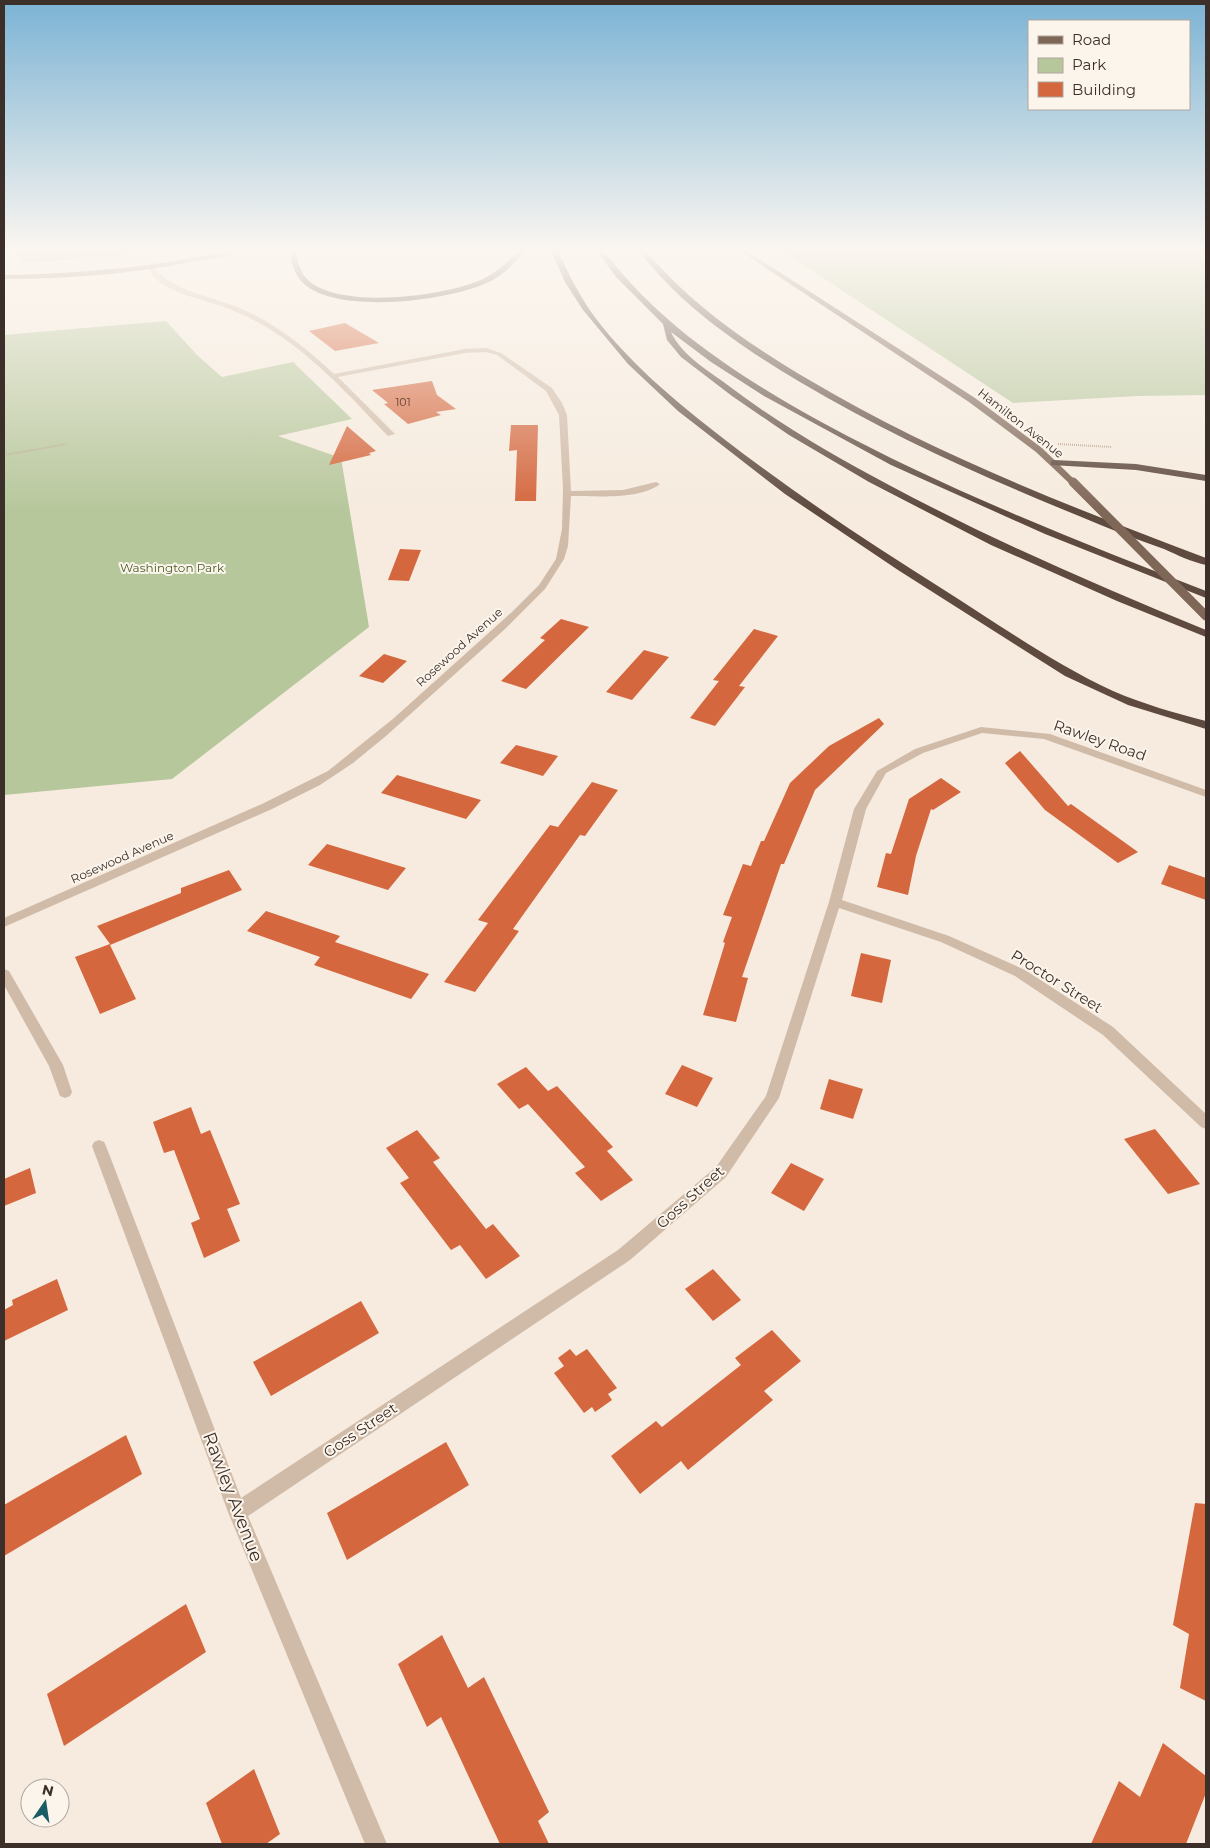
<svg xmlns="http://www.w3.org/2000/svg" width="1210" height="1848" font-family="Montserrat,sans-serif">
<rect width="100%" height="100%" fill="#f6ebde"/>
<path fill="#b7c79c" d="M13,251H143L127,255L24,263Z
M782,251H1206V395L1138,396L1013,403Z
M166,321L198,356L222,377L293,362L352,419L278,436L341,458L369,627L172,779L4,795V335Z"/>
<path fill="#d4673e" d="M345,323L379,343L335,351L309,331Z
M432,381L437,395L456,409L436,412L441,415L408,424L384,404L388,403L372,390Z
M511,425H538L536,501H515L517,450L509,451Z
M347,426L376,451L369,453L371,455L329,465Z
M400,549L421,550L409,581L388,580Z
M561,619L589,627L526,689L501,681L545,640L540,638Z
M754,629L778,636L739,686L745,687L715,726L690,718L719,681L713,680Z
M644,650L669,657L632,700L606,692Z
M384,654L407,661L383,683L359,676Z
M879,718L884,724L815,790L784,864H781L742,977L748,978L736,1022L703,1015L725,943L723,942L732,917L723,915L743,864L751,866L761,841H764L790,783L829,746Z
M516,745L558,756L543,776L500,763Z
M1020,751L1068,806L1071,804L1138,852L1118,863L1045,810L1005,763Z
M397,775L481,800L466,819L381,793Z
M941,778L961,792L933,810L931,809L916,856L908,895L877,887L886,853L891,854L909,799Z
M592,782L618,790L585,836L580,835L513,929L519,931L475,992L444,982L488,923L478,920L550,825L558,827Z
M327,844L406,868L388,890L308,865Z
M1169,865L1206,878V900L1161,884Z
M229,870L242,890L110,945L136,999L100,1014L75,957L110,944L97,926L181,893V888Z
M266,911L340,936L335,942L429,974L411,999L314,965L320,957L247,931Z
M861,953L891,960L882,1003L851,996Z
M682,1065L713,1078L697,1107L665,1094Z
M526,1067L548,1091L557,1086L613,1147L607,1151L633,1180L601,1201L575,1173L585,1167L528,1104L519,1109L497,1084Z
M829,1079L863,1089L853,1119L820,1109Z
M191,1107L201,1134L210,1130L240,1204L227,1209L240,1241L204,1258L191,1223L200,1219L174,1150L164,1153L153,1122Z
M1155,1129L1200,1184L1168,1194L1124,1139Z
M417,1130L440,1158L433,1162L486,1229L493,1224L520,1256L486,1279L460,1245L451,1250L400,1183L409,1178L386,1148Z
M791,1163L824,1179L804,1211L771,1193Z
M30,1168L36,1193L4,1206V1179Z
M713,1269L741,1300L713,1321L685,1289Z
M57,1279L68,1310L4,1341V1310L13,1305L12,1300Z
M361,1301L379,1333L271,1396L253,1362Z
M772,1330L801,1361L764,1391L773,1400L688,1470L681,1461L640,1494L611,1456L656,1421L662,1427L741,1365L735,1358Z
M570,1349L576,1356L587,1349L617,1388L608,1394L612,1400L595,1412L592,1407L584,1413L554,1373L564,1366L558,1358Z
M126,1435L142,1474L4,1556V1505Z
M446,1442L469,1485L347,1560L327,1513Z
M1195,1503L1206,1504V1701L1180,1688L1189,1634L1173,1625Z
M186,1604L206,1652L64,1746L47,1694Z
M442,1635L468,1688L484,1677L549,1812L538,1821L549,1844H500L441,1717L427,1727L398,1664Z
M1163,1743L1206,1776V1793L1186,1844H1091L1119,1781L1140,1797Z
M254,1769L280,1834L266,1844H222L206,1803Z"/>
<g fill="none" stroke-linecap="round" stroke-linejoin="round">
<path stroke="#bca592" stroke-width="2" stroke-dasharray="1 1" stroke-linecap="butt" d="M1058,444L1112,447
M4,455L67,444"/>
<path fill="#d0bba8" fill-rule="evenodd" d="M148,266H152C177,294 211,295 244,310C278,325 307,349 334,374L465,349L486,348L501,353L552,388L562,403L567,415L571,491L623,490L656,482L660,484C640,500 596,496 571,496L568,546L564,559L545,589L505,629L386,736L353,763L320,785L272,809L4,927V918L264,803L328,771L394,718L512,612L539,585L556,559L562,529L563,489L559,415L546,391L497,355L486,352L465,353L338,377L395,434L388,436C344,390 299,339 239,313C224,306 208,302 192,297C178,293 151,282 148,266Z
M981,727L1050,734L1206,790V797L1044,739L982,733L923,753L886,773L866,809L842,900L949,936L1025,970L1113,1027L1206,1114V1129L1201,1127L1103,1035L1015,976L941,942L839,908L779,1098L726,1177L630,1260L248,1516L387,1844H365L228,1512L92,1146L94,1142L99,1140L104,1142L106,1146L241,1498L618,1250L716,1167L766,1096L829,902L854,809L877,771L915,749Z
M4,969L9,971L63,1065L72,1092L70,1096L65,1098L60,1096L49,1066L4,985Z"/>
<path fill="#7f6758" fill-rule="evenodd" d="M228,251H240C226,258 207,259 191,262C130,274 66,279 4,279V275C79,274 154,267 228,251Z
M740,251H747L975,398L1042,448L1077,482L1070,484L1036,452L969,402Z"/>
<path fill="#5e4a3f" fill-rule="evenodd" d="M289,251H295C298,261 300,272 307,279C339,311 449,296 485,278C498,271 508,262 518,251H525C515,263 504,274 491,281C452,301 335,316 302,282C294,274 292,262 289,251Z
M551,251H558C567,271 577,291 589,309C625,360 675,401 724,439C794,493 866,541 941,588C997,623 1052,663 1113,691C1143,704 1175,713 1206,721V729L1128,705L1065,676L898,570L785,494L678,411L628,364L583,310L565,282Z
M597,251H604C662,328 742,378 825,424C947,490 1077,541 1206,591V598L1045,534L891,465L764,396L711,362L671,332C682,356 708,370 729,386C779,424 834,456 889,485C992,540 1098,586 1206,630V637L1117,601L991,545L869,482L789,435L732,396L681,357L667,340L663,324L616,277Z
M639,251H646C692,306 750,345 811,381C936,455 1071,507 1206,558V565C1192,562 1177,555 1164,549C1135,539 1107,528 1079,516C983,477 889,435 800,382C740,346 682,307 639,251Z
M1054,460L1136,464L1206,475V481L1136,470L1051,465V461Z"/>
<path stroke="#7f6758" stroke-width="9" d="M1073,482L1206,616"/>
</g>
<linearGradient id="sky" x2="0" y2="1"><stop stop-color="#7bb3d4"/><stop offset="0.49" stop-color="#fbf6f0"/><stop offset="1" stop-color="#fbf6f0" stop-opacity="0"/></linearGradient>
<rect width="1210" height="510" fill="url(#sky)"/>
<g text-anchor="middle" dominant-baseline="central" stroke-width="4" stroke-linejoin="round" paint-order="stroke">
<g font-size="11" fill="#623d2e">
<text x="403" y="402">101</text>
</g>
<g font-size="12" fill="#3c2f29" stroke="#fcf5ec">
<text transform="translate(1021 423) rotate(38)">Hamilton Avenue</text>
<text transform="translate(459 647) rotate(-42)">Rosewood Avenue</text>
<text transform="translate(122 857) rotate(-24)">Rosewood Avenue</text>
</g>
<g font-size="12" fill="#495d29" stroke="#fcf5ec">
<text x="172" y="567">Washington Park</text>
</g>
<g font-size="15" fill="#3c2f29" stroke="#fcf5ec">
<text transform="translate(1100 740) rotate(19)">Rawley Road</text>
<text transform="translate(1057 981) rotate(32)">Proctor Street</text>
<text transform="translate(690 1197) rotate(-42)">Goss Street</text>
<text transform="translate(360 1430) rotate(-34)">Goss Street</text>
</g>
<g font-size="18" fill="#3c2f29" stroke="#fcf5ec">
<text transform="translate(233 1497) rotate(69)">Rawley Avenue</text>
</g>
</g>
<rect width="1210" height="1848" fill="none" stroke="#3c2f29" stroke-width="10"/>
<rect x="1028" y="20" width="162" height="90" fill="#fcf5ec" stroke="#afa69e"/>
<rect x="1038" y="36" width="25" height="8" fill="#7f6758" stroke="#afa69e"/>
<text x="1072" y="45" font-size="15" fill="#3c2f29">Road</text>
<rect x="1038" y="58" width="25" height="15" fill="#b7c79c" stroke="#afa69e"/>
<text x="1072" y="70" font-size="15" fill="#3c2f29">Park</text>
<rect x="1038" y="82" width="25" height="15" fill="#d4673e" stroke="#afa69e"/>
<text x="1072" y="95" font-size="15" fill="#3c2f29">Building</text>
<g transform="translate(45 1803) rotate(13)"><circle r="24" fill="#fcf5ec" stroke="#afa69e"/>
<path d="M0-4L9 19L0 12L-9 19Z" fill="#195c63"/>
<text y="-8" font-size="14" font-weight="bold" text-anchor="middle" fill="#3c2f29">N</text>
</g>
</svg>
